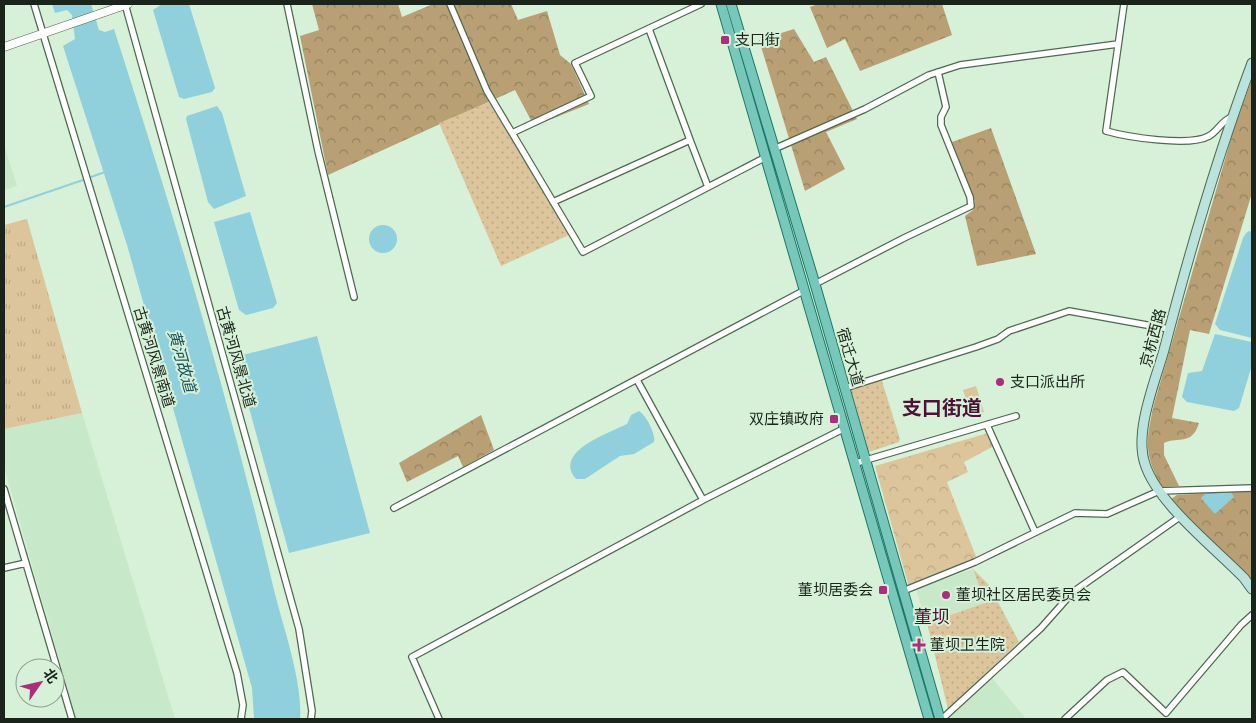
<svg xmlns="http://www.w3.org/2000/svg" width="1256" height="723" font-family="'Work Sans','Noto Sans SC',sans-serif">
<defs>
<pattern id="grass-tufts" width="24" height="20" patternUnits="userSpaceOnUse" patternTransform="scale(1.25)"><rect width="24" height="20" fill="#dcc59b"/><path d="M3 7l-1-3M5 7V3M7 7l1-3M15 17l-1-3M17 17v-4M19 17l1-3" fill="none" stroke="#bca985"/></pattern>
<pattern id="forest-crowns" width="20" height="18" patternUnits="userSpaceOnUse" patternTransform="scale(1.25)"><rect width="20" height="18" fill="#b8a074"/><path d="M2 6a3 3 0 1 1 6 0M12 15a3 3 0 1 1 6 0" fill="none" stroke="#95825e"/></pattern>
<pattern id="park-crowns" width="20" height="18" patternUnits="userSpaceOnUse" patternTransform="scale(1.25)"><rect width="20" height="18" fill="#dcc59b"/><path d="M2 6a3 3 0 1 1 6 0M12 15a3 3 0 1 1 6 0" fill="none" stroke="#bca985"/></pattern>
<pattern id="garden-dots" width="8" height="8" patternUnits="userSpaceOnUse" patternTransform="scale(1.25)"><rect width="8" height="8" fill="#dcc59b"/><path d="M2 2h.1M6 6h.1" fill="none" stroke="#bca985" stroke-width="1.8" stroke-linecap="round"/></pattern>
</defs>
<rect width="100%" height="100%" fill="#d6f1d7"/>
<path fill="#c7e8c9" d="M4,145L17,186L4,190Z
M82,413L175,719H76L4,467V429Z
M973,569L985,603L927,623L916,589Z
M992,678L1026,719H950V718Z"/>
<path fill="url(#grass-tufts)" d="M27,219L82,413L4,429V225Z"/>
<path fill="url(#forest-crowns)" d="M312,4H398L402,17L433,4H511L518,20L547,11L560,55L571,64L589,104L534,126L515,90L328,175L300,36L319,30Z
M818,4H942L952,35L860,71L845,39L827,48L810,7Z
M794,29L814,62L826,57L857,119L826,132L845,169L805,191L759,40Z
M1252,79V193L1209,334L1190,330L1172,418L1199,423C1192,446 1179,436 1164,443V455L1179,486L1162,487C1143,453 1146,441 1154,404L1235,125Z
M991,128L1036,254L977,266L965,216L973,210L975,201L952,142Z
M481,415L494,450L463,467L458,456L407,482L399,463Z
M1252,490V582L1173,504L1171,499L1177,495Z"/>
<path fill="url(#park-crowns)" d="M988,433L994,446L964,462L968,472L947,482L977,559L909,587L875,466Z"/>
<path fill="url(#garden-dots)" d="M489,102L569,235L501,266L439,123Z
M881,378L900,439L899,442L869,452L851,389Z
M973,569L989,585L1019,642L948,709L927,623L985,603Z"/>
<path fill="#dcc59b" d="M976,386L984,412L971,416L963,390Z"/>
<path fill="#90d0dc" d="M52,4H91L99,30L105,32L114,29C173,213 229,398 273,586C282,624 303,681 300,719H254L252,688L127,245L63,46L75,39L72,15L67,10L55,13Z
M162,4H189L215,88L212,92L184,99L179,97L153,10Z
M217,106L222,113L246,196L214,209L208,202L186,119L187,116Z
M250,212L277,303L273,308L246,315L239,310L214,222Z
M369 239a14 14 0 1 1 28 0a14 14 0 1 1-28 0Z
M1249,231L1252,232V338L1220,330L1215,324L1243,238L1246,233Z
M1215,334L1252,342V365L1239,408L1234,411L1187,402L1182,397L1188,373L1202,371Z
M317,336L370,533L289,553L235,357Z
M639,411C646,415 656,434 654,442L634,454L620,456L585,479H576C552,452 609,433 627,424L631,415Z
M1231,492L1234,497L1215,514L1201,498L1205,494Z"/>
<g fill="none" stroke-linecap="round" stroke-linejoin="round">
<path stroke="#90d0dc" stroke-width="2" d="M91,177L105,172
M4,207L83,180"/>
<g stroke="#506852" stroke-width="8">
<path id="minor" d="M34,4L237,673L243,705L241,719
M125,4L299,629L312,711L311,719
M287,4L318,151L354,297
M450,4L487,91L583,252L766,157
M1124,4L1106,131C1127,137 1190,147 1209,136C1218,131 1222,120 1232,117
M649,29L690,140
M512,133L591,96L575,63L701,4
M774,149L865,109L929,75L960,65L1118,44
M553,202L690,140L708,187
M815,284L904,238L971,206L970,197L941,125V117L946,107L938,72
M637,380L703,500
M845,388L976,347L998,339L1009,331L1069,311L1169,329
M987,425L1035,532
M856,463L1016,416
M4,489L72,719
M394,508L805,290
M4,568L26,563
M903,591L975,562L1075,513L1107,514L1159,491L1252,488
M439,719L412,657L703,500L845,428
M942,719L1041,628L1073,592L1181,516
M1065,719L1107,680L1123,672L1166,713L1241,625L1252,615"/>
</g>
<g stroke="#506852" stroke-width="9">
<path id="tertiary" d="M4,47L128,4"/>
</g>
<g stroke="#506852" stroke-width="11">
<path id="secondary" d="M1252,63C1217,157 1189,253 1164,350C1155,382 1134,432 1145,464C1157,503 1215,548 1244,578L1252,589"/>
</g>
<g stroke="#1c7766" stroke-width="11">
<path id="primary" d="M721,4L929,719
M731,4L815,284L940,719"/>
</g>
<use href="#minor" stroke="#fff" stroke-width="5.5"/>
<use href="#tertiary" stroke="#fff" stroke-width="8"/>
<use href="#secondary" stroke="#bbe3dd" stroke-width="9"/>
<use href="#primary" stroke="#77c8bb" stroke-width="9"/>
</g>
<g fill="#ac2d7b" stroke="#d6f1d7" stroke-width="2">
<rect x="720" y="35" width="10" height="10" rx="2.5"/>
<circle cx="1000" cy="382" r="5"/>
<rect x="829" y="414" width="10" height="10" rx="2.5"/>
<rect x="878" y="585" width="10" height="10" rx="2.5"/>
<circle cx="946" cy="595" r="5"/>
<path d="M916.5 637.5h5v5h5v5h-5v5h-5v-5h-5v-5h5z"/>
</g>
<g text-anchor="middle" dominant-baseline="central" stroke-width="4" stroke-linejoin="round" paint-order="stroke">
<g font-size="15" fill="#1a241b" stroke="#d6f1d7" text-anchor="start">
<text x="735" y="40">支口街</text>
<text x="1010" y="382">支口派出所</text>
<text x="824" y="419" text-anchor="end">双庄镇政府</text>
<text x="873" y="590" text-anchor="end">董坝居委会</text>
<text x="956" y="595">董坝社区居民委员会</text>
<text x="930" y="645">董坝卫生院</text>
</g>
<g font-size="15" fill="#1a241b" stroke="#d6f1d7">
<text transform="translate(1153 338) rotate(-75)">京杭西路</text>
<text transform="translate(154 357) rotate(73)">古黄河风景南道</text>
<text transform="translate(236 357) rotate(74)">古黄河风景北道</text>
<text transform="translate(850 357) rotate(74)">宿迁大道</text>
</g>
<g font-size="16" font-style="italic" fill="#1d545d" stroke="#d6f1d7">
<text transform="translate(182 361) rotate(74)">黄河故道</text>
</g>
<g font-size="18" fill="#4d1036" stroke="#d6f1d7">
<text x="932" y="616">董坝</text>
</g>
<g font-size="20" font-weight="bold" fill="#4d1036" stroke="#d6f1d7">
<text x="942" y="408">支口街道</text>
</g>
</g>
<rect width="1256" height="723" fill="none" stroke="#1a241b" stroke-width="10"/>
<g transform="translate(40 683) rotate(56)"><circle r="24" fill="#d6f1d7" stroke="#8b9f8c"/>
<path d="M0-4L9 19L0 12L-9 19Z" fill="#ac2d7b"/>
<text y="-8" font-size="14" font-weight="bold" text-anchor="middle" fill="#1a241b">北</text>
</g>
</svg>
